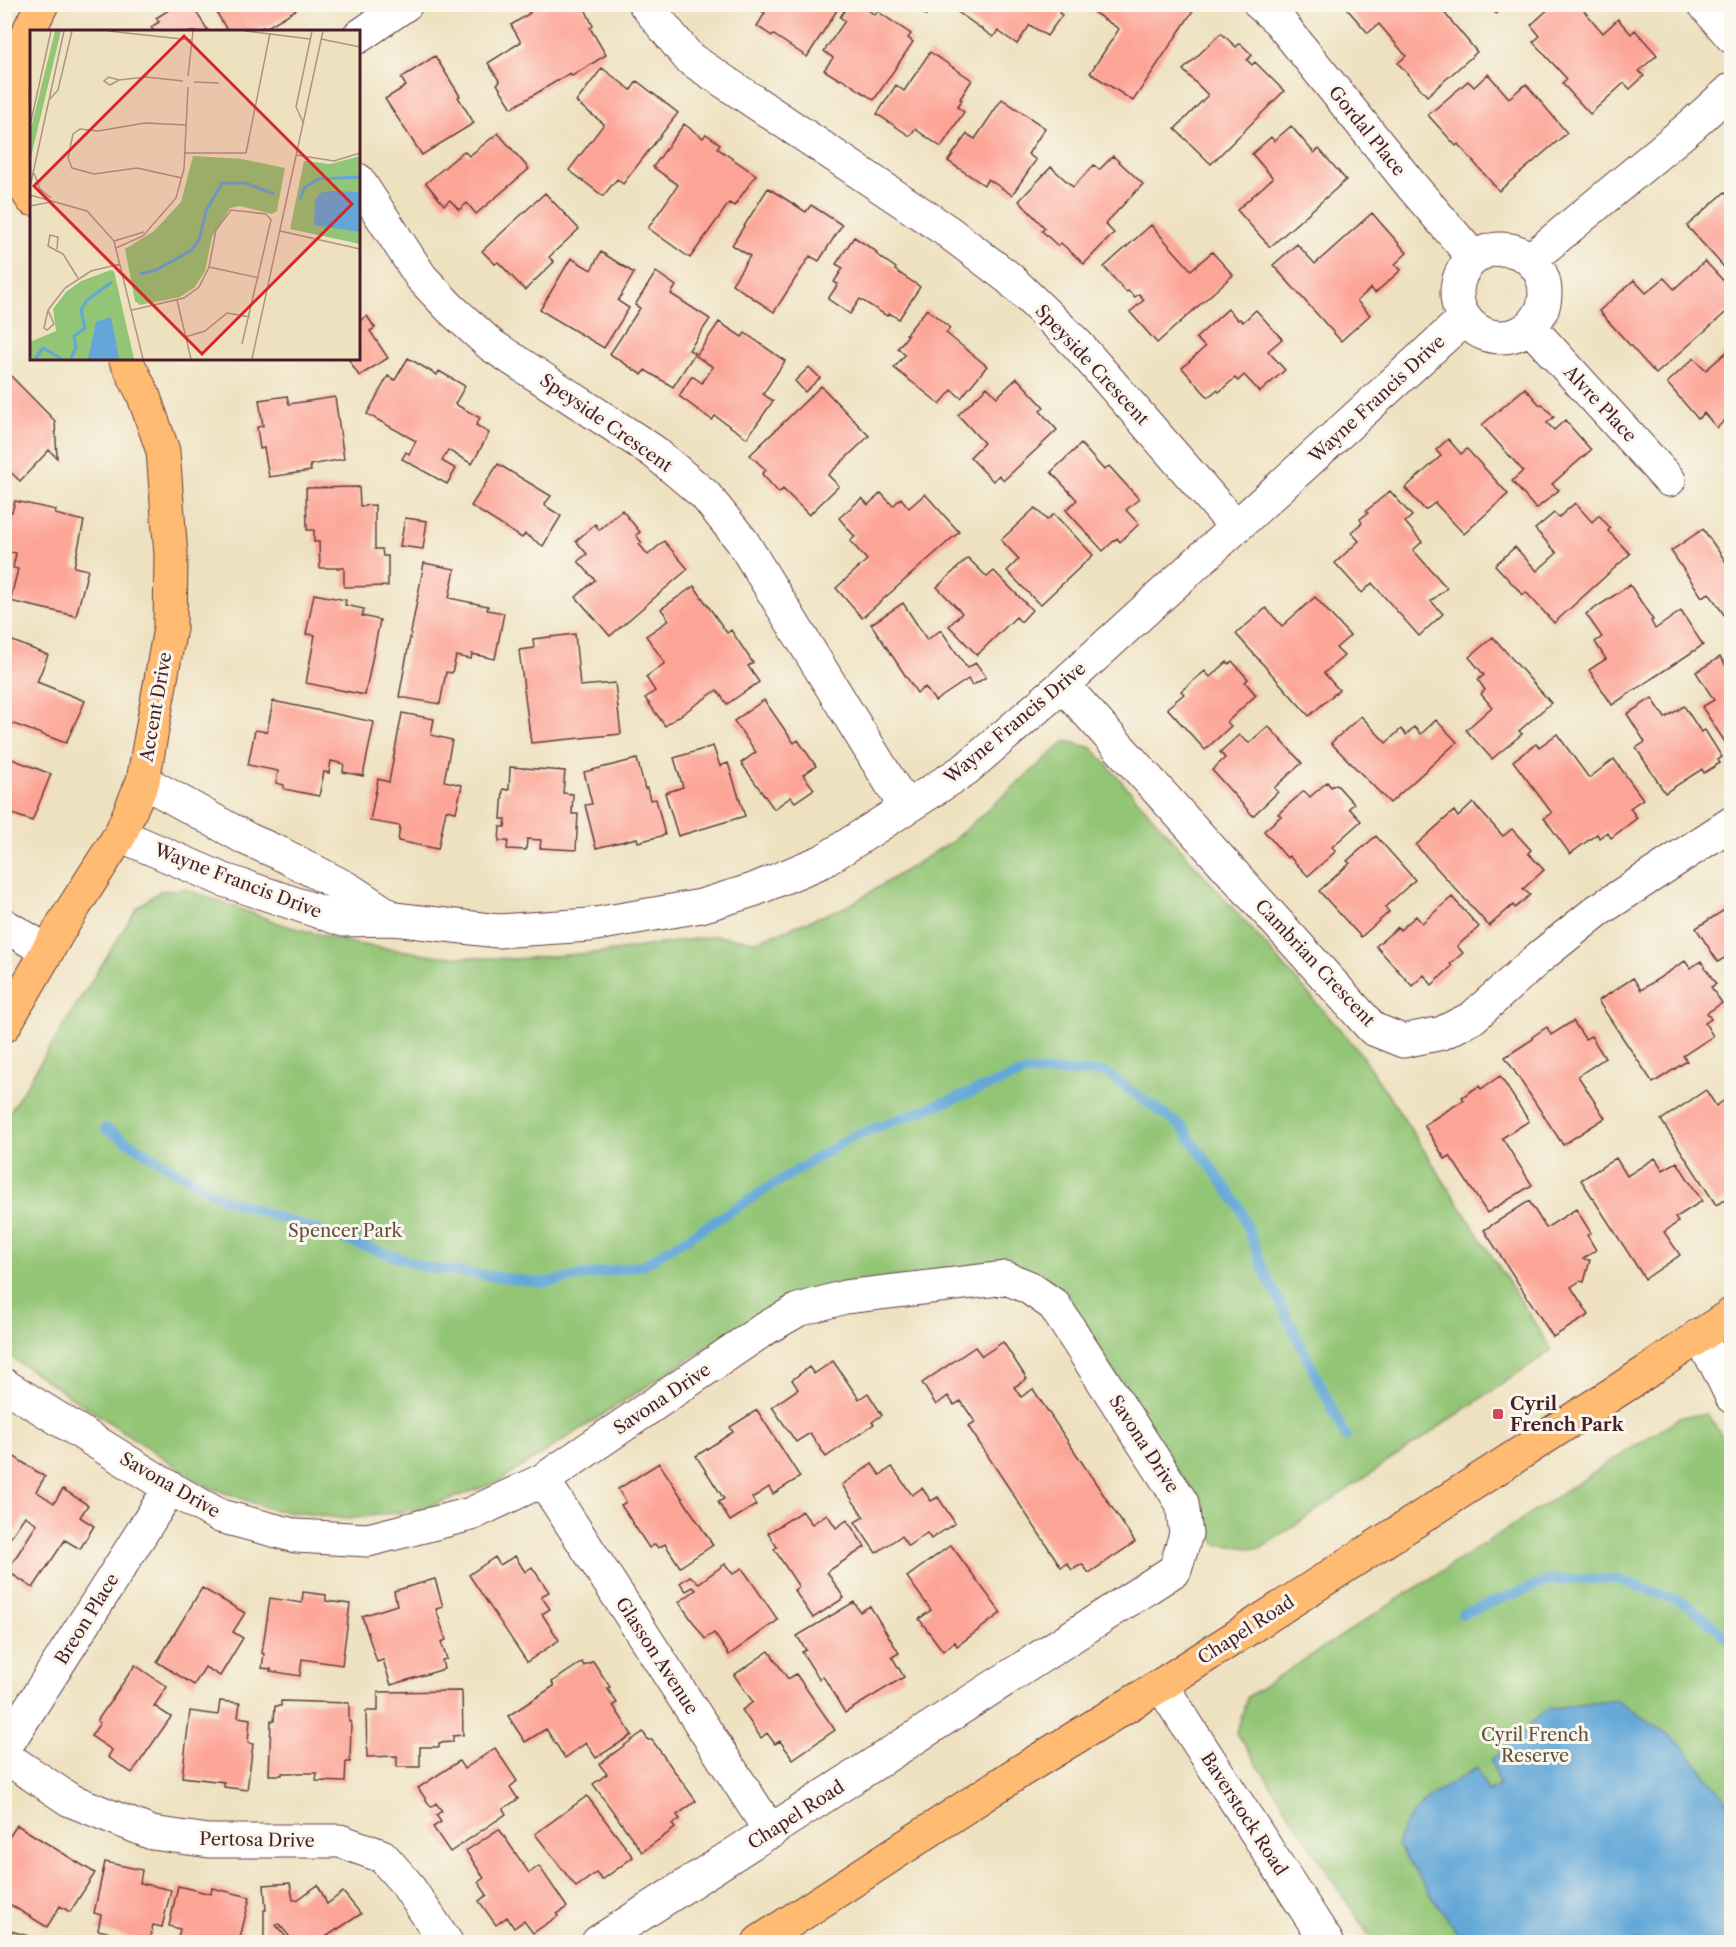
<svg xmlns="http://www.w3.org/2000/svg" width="1736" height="1947" font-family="'Libre Caslon Text',serif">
<rect width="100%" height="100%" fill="#fbf7ec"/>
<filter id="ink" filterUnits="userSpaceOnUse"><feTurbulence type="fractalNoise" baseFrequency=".0167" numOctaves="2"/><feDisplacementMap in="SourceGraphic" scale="12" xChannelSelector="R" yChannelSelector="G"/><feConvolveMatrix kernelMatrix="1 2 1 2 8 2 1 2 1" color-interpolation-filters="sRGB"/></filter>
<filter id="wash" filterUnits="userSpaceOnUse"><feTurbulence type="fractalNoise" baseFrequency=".008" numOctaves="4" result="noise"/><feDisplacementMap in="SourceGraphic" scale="24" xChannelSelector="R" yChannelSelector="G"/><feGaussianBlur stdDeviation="1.35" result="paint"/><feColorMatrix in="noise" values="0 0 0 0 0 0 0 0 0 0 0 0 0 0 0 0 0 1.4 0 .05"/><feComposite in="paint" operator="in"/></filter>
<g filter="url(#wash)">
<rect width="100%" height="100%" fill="#eee1c0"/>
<path fill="#92c575" stroke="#6e7250" stroke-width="1.5" d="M1066,741L1092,748L1357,1049L1395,1105L1552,1350L1260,1549L1216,1544L1200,1508L1074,1310L1048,1281L1024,1269L793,1296L740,1326L500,1481L422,1509L348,1519L270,1509L204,1485L5,1353L4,1121L137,908L160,891L185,889L287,926L356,944L440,956L514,959L606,952L716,936L757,941L850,905L951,842Z
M1707,1414L1731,1449V1942H1373L1237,1733L1247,1697L1680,1417Z"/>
<path fill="#62a7d8" stroke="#566382" stroke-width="1.5" d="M1617,1700L1680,1743L1731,1806V1942H1463L1397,1845L1405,1824L1429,1797L1477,1768L1488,1792L1499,1786L1491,1760L1547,1709Z"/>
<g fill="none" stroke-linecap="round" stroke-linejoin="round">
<path stroke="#62a7d8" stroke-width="10" d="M105,1128L221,1198L429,1268L543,1283L643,1265L851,1137L1026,1072H1105L1182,1127L1240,1207L1262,1266L1346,1437
M1462,1614L1551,1580L1617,1579L1687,1604L1732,1641"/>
</g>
<g id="blocks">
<path fill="#fca496" d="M178,4H185L186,6L191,4L209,32H154L151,27L159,22L156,18Z
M220,4H297L299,8L264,29L263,27L255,32H228L214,8Z
M534,4H583L593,26L590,28L606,55L572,76L570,73L512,108L497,84L500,82L488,63L521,42L511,25L530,13L527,9Z
M761,4H841L807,57L774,35L772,36L757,26L765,13L758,9Z
M849,4L856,8L860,4L875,15L877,11L911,34L908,38L913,42L874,100L841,78L840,80L824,70L833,58L824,51L845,21L840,17Z
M911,4H933L926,15Z
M959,4H1065L1059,13L1062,15L1047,36L1030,25L1017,44L998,31L993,37L955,10Z
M1098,4H1183L1193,11L1133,101L1090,73L1119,29L1093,12Z
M1352,4H1437L1477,52L1427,96L1398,63L1406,56L1379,24L1368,33L1347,9Z
M1489,4H1507L1496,14Z
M1554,4H1578L1603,33L1618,19L1631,34L1635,30L1657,55L1639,71L1644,76L1630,89L1624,83L1590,114L1562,83L1567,79L1533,42L1540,36L1531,25Z
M1221,33L1236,47L1240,43L1252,55L1247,60L1252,65L1255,62L1284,91L1211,164L1175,129L1208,95L1183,70Z
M930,52L972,80L960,99L962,100L957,107L964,112L941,147L915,129L910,136L877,114L896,85L904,91Z
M435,56L460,96L458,97L474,123L422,155L385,99L406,86L401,78Z
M602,68L631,90L637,81L678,113L623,184L617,179L603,196L569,170L604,124L576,102Z
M1488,74L1509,98L1526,84L1567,133L1499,191L1458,144L1456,146L1428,115L1468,81L1474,87Z
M1002,99L1045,128L1028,154L1036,160L1012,195L988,179L984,185L948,161L967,134L975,139Z
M684,124L703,138L706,134L720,144L717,148L756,175L734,206L729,203L690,258L648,228L678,185L653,167Z
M1291,126L1314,153L1319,149L1346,180L1270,247L1237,210L1273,178L1252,154L1271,137L1274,141Z
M498,133L529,169L476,214L467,203L459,210L450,200L444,205L426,183L464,151L469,156Z
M1113,156L1143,184L1105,224L1114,233L1084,264L1061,243L1058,246L1042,231L1045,228L1019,201L1051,167L1073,187L1094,165L1099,170Z
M768,188L806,212L811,205L842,225L819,261L810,256L774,312L732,284L750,256L732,245Z
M1725,192L1732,199V276L1687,226Z
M545,193L579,229L549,257L554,262L525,290L498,262L495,264L482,251Z
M1372,213L1407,253L1395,264L1401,270L1375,293L1371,288L1357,301L1370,315L1341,341L1273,265L1297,244L1315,264Z
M1151,225L1191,270L1212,252L1233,275L1157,343L1130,312L1144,300L1139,294L1135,297L1128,291L1126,292L1104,267Z
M854,237L877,252L876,254L896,268L895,270L920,287L899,319L889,313L887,316L860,299L850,314L828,299L838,284L834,282L843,268L836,264Z
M601,252L634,273L618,301L629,308L604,348L540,310L571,258L591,270Z
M1705,261L1732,290V307L1656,374L1599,311L1634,280L1646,293L1664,278L1674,289Z
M656,272L676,286L671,294L710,319L689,350L695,353L673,387L645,370L642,375L610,354L640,308L635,305Z
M927,309L950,328L946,333L987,366L961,398L952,390L940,404L894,368L905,355L898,348L908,335L906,334Z
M1228,309L1238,320L1240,319L1243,322L1256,310L1282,339L1268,351L1285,370L1260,392L1244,375L1238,381L1235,378L1219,392L1217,390L1208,397L1182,368L1205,347L1196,338Z
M367,316L375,328L370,331L388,358L359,376L348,358H358V322Z
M719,322L742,337L745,333L785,361L763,394L773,401L747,438L715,416L712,420L679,396L692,376L702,383L713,367L696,356Z
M1729,350L1732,352V427L1725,420L1717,428L1704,413L1698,419L1667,383L1694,358L1706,370Z
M408,358L437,375L439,371L465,386L455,404L480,418L476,425L489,433L472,464L448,450L442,461L456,469L447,484L402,459L406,452L409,454L416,441L367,414L388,376L395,380Z
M809,367L820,378L805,392L795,381Z
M8,373L55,421L57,458L49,450L20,481L4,466V377Z
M1017,378L1044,407L1040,411L1057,430L1004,480L999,475L993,481L970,457L984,443L958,415L987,387L997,397Z
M821,386L869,436L828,475L839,486L809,515L783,489L779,493L762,474L766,470L750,455Z
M1525,388L1540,405L1542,404L1554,417L1547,423L1554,430L1565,420L1591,450L1552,484L1559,490L1536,509L1512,481L1523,471L1482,425Z
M287,396L289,404L335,397L344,459L310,465L311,471L269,477L264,448L260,449L257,427L263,426L259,400Z
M1448,439L1461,454L1467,449L1508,494L1464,534L1435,503L1425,510L1405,488L1441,456L1436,450Z
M1081,444L1104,470L1109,466L1139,499L1126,510L1139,524L1120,542L1117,538L1103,551L1066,510L1077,500L1051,472Z
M498,464L551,496L544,505L561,516L543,546L525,534L522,538L471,506Z
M359,487L360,506L375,505V549H382L383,556H388V586L344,587V568H320L319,542H314V530H307L306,488Z
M1390,491L1412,516L1405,522L1422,542L1413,550L1447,588L1431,601L1443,614L1419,636L1372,583L1362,593L1335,563L1359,541L1351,532L1362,523L1360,519L1368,513L1366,511Z
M881,493L893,506L901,498L909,508L925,494L959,532L862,618L836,588L867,560L850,541L855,537L839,518L862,498L868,505Z
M15,501L56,510L55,514L84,521L74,567L88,570L76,616L10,601L18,569L13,568L16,553L4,551V510L12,512Z
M1575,503L1592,522L1599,515L1610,528L1608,531L1630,554L1554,623L1526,592L1523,595L1495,565L1515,547L1537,571L1557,553L1535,529L1554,513L1559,517Z
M1035,508L1047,520L1054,514L1093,555L1040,605L1007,571L1019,559L1001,540Z
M622,510L640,532L636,535L642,543L639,544L648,555L664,541L688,569L610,636L576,597L595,580L578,561L587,554L576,541L595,524L599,530Z
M405,518L427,521L423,549L400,546Z
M1703,529L1726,562L1732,558V612L1725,616L1709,593L1702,597L1671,551Z
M968,558L987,577L994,571L1032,610L1021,622L1016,617L977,655L949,626L962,613L937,587Z
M424,563L455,569L449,598L488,606L487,610L504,613L495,659L472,654L471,659L456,656L452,673L446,672L440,704L399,697Z
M1630,585L1653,620L1651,621L1655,629L1681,611L1703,645L1612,705L1589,670L1606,659L1595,642L1602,637L1586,614Z
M694,586L727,633L731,630L753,663L748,666L759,682L727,704L717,690L665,726L645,698L655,691L646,677L665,663L646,636L669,620L661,609Z
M314,594L346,600L345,605L364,609L362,616L380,620L365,695L306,683L315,635L306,634Z
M1315,597L1350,636L1336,648L1344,656L1324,673L1339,690L1309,716L1236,634L1266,608L1282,626Z
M903,603L927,640L941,630L967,668L976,663L986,677L972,686L968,679L935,701L925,687L917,693L871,624Z
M575,634L580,686L615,683L621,734L531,743L519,650L534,648L533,639Z
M1493,637L1551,703L1519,731L1522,734L1492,759L1466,730L1492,707L1481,694L1485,690L1478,680L1484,675L1469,657Z
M5,638L48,655L37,682L85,701L66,743L5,721Z
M1720,657L1732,674V747L1729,748L1702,707L1714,700L1696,672Z
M1232,661L1248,679L1245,682L1256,695L1227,722L1231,726L1205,750L1167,708L1184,694L1181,691L1205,671L1210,677L1227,662L1229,664Z
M1652,698L1665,718L1684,706L1701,732L1705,730L1722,757L1718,760L1720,763L1704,773L1702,769L1665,793L1636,748L1645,742L1627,714Z
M764,700L794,743L798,740L816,766L803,775L814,789L795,802L791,797L774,809L741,763L756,752L734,721Z
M273,701L374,722L363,776L343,772L344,764L331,761L329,773L324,772L319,796L284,789V785L276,783L278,771L248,765L255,730L267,732Z
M402,713L434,719L431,735L452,740L444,781L462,785L456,812L446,810L438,849L398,841L400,826L370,821L378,779L389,782Z
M1361,716L1386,743L1401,729L1406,735L1414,727L1421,734L1436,720L1457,742L1390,803L1331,743Z
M1268,726L1302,763L1274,788L1278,792L1253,816L1212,770L1225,758L1220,752L1239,735L1249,743Z
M1557,734L1589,778L1614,759L1643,799L1630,808L1637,818L1611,838L1607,832L1599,838L1597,834L1570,854L1544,818L1552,813L1513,761L1536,744L1539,747Z
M713,746L720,766L728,763L745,816L678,836L665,793L683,787L674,758Z
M4,756L51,774L32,821L4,811Z
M637,759L645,789L647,788L650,800L656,799L665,835L638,842L637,838L596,848L585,805L592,804L584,772Z
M510,767L565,771L563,793L573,794L572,814H578L576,850L540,848L541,840L527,839L526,850L507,849L508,841H499L500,827H505L506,819H501L503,789L509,790Z
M1327,782L1331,787L1336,784L1354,804L1349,808L1361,821L1332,847L1336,851L1308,876L1289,856L1287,858L1264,831L1281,816L1278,814L1304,791L1310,797Z
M1473,803L1503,836L1512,829L1531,850L1528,853L1544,870L1523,889L1530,895L1515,908L1513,905L1489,926L1416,845L1454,811L1458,817Z
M1376,836L1415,880L1385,907L1389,912L1361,937L1319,891L1350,863L1347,861Z
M1452,897L1479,927L1457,946L1463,953L1450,964L1452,966L1432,985L1424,975L1412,986L1376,946L1398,927L1400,930L1416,916L1422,923Z
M1732,905V953L1718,962L1696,928Z
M1685,961L1690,968L1701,961L1716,984L1711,987L1722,1003L1707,1013L1711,1019L1705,1023L1713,1036L1683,1056L1687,1061L1653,1083L1598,1001L1633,978L1641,990Z
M1573,1021L1585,1039L1591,1036L1605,1058L1578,1076L1605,1118L1563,1145L1505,1057L1533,1039L1532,1037L1547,1027L1551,1035Z
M1500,1076L1529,1121L1502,1138L1532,1185L1487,1213L1450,1156L1445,1159L1424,1125L1464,1100L1462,1097L1479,1086L1481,1089Z
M1706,1090L1716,1106L1732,1095V1196L1716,1205L1661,1120Z
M1616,1158L1627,1176L1655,1158L1663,1170L1677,1162L1702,1201L1675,1218L1678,1222L1664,1232L1680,1255L1645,1279L1581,1180Z
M1529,1201L1546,1228L1576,1209L1591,1233L1587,1235L1596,1250L1583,1259L1590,1260L1584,1282L1580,1281L1571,1287L1589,1315L1553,1337L1484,1230Z
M1003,1342L1027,1379L1014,1387L1021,1397L1033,1389L1135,1542L1089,1573L1082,1564L1072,1570L1067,1563L1061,1567L968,1426L975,1422L961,1401L954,1405L948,1396L936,1405L922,1383L975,1347L982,1356Z
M833,1361L859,1399L868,1393L882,1415L872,1422L874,1424L826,1457L810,1433L796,1442L772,1407L798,1389L792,1380L809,1367L814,1374Z
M757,1410L800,1477L773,1494L769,1487L752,1498L756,1505L730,1521L718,1502L724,1499L696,1456L733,1432L730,1427Z
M4,1450L45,1477L36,1491L54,1503L63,1489L88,1505L80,1517L94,1526L80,1549L65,1540L33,1588L7,1571L37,1524L25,1516L4,1547Z
M659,1463L713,1545L680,1567L665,1544L658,1548L655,1544L649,1548L621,1505L626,1502L618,1489Z
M872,1464L880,1475L892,1467L912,1495L922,1488L931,1501L938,1497L955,1523L931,1539L927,1533L908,1546L901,1536L876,1553L855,1522L864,1517L842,1485Z
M802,1511L812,1524L827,1514L836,1528L847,1520L865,1547L827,1572L844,1598L813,1618L794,1590L799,1587L774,1549L777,1547L768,1533Z
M951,1545L1001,1613L957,1646L955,1642L943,1651L919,1619L931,1610L907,1577Z
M515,1556L525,1572L532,1567L549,1592L541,1596L550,1609L542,1614L559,1640L527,1662L469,1575L495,1557L500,1565Z
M725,1564L733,1574L742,1568L778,1620L729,1655L714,1633L705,1639L679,1602L696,1590L693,1587L686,1591L680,1583L690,1576L699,1583Z
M435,1579L443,1607L436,1609L446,1640L441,1642L447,1659L442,1660L444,1669L391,1685L383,1660L377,1662L362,1616L397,1605L394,1591Z
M202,1588L245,1613L233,1632L243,1638L220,1676L205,1667L194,1685L157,1662Z
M303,1592L326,1595V1601L350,1604L342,1665L302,1659L300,1676L270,1671L271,1669L262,1668L264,1654L262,1653L270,1598L302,1603Z
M854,1602L860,1612L870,1606L899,1653L892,1657L904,1677L845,1713L823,1676L819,1679L802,1652L806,1650L797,1636Z
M769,1651L788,1679L796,1674L835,1730L793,1759L780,1741L775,1744L767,1733L761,1738L742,1710L753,1702L734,1675Z
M593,1661L610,1687L607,1688L617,1703L613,1705L632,1735L596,1758L586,1743L565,1758L546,1729L525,1742L508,1716L554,1686L552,1682L582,1662L584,1666Z
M135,1665L167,1687L154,1706L171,1717L132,1773L108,1757L112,1750L91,1736L100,1723L97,1721Z
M462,1691L463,1735L453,1736V1742L439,1743V1747H420V1767H397V1756L367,1757L366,1711H378V1692Z
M220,1701L240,1703L238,1717L250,1719L248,1743L253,1744L247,1790L224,1787V1782L182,1777L190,1711L218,1715Z
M281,1701L349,1703V1722H351L350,1762H346L345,1782L316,1781L317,1773H282V1775H269L271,1720L274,1721L275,1706H281Z
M643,1732L648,1740H652L696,1801L677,1815L680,1819L672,1824L675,1828L642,1852L593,1784L607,1774L599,1764Z
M495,1748L517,1781L510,1787L518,1799L503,1809L506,1814L450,1852L433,1827L441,1822L436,1815L442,1811L436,1803L431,1807L418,1788L459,1761L464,1769Z
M587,1796L633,1857L602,1880L596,1873L576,1887L535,1834Z
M17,1825L95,1873L70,1912L60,1906L47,1927L4,1901V1845Z
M499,1829L529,1873L539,1866L567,1907L557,1914L558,1916L533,1933L524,1921L514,1928L507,1917L496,1925L479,1901L487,1895L478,1882L484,1878L466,1851Z
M105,1862L142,1870L140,1883L171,1890L162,1927L153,1925L149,1942L98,1930L101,1915L94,1913Z
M290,1883L293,1900H297L318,1885L327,1904L343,1892L361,1914L318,1942H294L279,1924L276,1925L290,1942H264V1910H266L264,1885Z
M178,1886L211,1894L212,1888L250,1897L239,1942H177L180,1929L169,1926Z
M4,1929L39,1939L38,1942H4Z"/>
</g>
</g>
<g filter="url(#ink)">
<use href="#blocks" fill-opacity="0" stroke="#633c41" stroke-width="1.5"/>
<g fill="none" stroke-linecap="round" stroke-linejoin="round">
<g stroke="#633c41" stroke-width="35">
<path id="minor" d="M645,4L689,58L947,231L1009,278L1077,344L1236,527
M1260,4L1279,21L1411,185L1473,257
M1704,4L1732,37
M358,37L406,4
M358,180L421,277L451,309L491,345L653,451L705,495L742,541L906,808
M1457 293a44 44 0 1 1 88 0a44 44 0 1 1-88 0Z
M1531,259L1691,126L1732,89
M1530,327L1669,480
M1063,685L1373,1029L1403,1041L1442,1033L1472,1018L1541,956L1597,911L1732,823
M143,781L247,839L279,853L350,890L394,919
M120,835L224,880L344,920L394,919L498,931L590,925L701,906L753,890L823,861L966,769L1063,685L1465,318
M4,925L47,951
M1698,1336L1716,1364L1732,1397
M4,1385L170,1488L220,1516L296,1536L368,1540L471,1514L543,1480L763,1330L798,1310L845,1297L1006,1278L1028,1287L1054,1305L1182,1503L1186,1534L1175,1570L598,1942
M543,1480L771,1832
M1161,1685L1327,1942
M4,1749L170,1488
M4,1756L70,1800L152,1833L209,1841H340L382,1856L405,1882L446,1942"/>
</g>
<g stroke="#633c41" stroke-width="35">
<path id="major" d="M4,156L32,199
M32,163L13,91L18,53L42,4
M4,1026L63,924L120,835L143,781L170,628L171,555L163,451L143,394L125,358
M759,1942L1019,1772L1161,1685L1651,1369L1732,1314"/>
</g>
<use href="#minor" stroke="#fff" stroke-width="33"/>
<use href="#major" stroke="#febb71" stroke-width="33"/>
</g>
</g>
<rect fill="#d1495b" stroke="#fbf7ec" stroke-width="2" x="1492" y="1408" width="12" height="12" rx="3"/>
<g text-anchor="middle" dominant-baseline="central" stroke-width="6" stroke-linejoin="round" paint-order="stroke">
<g font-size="18" fill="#4a1f2b" stroke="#fbf7ec">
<text transform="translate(1367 131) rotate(51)">Gordal Place</text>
<text transform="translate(1092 365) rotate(47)">Speyside Crescent</text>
<text transform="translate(1377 399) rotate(-43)">Wayne Francis Drive</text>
<text transform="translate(1600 404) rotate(47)">Alvre Place</text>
<text transform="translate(606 423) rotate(35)">Speyside Crescent</text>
<text transform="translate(156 707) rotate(-80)">Accent Drive</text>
<text transform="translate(1015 723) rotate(-40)">Wayne Francis Drive</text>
<text transform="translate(238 881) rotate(21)">Wayne Francis Drive</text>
<text transform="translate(1315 963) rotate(47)">Cambrian Crescent</text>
<text transform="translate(662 1399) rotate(-34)">Savona Drive</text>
<text transform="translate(1144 1444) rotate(57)">Savona Drive</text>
<text transform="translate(170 1485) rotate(30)">Savona Drive</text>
<text transform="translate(87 1619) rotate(-58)">Breon Place</text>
<text transform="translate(1246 1630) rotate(-33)">Chapel Road</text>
<text transform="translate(657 1656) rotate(57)">Glasson Avenue</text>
<text transform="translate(1244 1814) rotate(57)">Baverstock Road</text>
<text transform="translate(796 1815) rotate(-33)">Chapel Road</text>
<text transform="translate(257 1840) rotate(1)">Pertosa Drive</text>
</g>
<g font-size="18" fill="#605141" stroke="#fbf7ec">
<text x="345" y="1231">Spencer Park</text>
<text x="1535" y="1735">Cyril French<tspan x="1535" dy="21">Reserve</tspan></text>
</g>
<g font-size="18" font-weight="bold" fill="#4a1f2b" stroke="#fbf7ec" text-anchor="start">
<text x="1510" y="1404">Cyril<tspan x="1510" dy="21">French Park</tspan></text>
</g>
</g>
<g transform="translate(30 30)">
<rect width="330" height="330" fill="#eee1c0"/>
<path d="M25,1H31L0,131V102ZM163,126L212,129L255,138L247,181L242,184L210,176L200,178L182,207L175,241L165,257L150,267L110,275L105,271L95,219L124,201L151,172ZM330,126V214L260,199L274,131L300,134ZM81,240L84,241L104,329H0V312L26,301L23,279L36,262L51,251Z" fill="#92c575"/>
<path d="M300,161L330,162V202L284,195L285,170L290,163ZM81,287L89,329H58L66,292Z" fill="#62a7d8"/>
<path fill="none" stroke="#62a7d8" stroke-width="3" d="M270,169L274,158L288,149L330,147M110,244L126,240L162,220L169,210L176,181L192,153H215L244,164M5,329L13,318L32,329M41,329L46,317L44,306L55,298L51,280L57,270L82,252"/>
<path fill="none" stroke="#ac9384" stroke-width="1.5" d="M78,1L161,10M215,1L280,9M291,9L330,17M158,46L163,1M89,50L79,47L74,51L80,55L89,50L116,47L153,51M164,52L189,53M19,70L28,60L42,1M273,92L266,77L282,1M0,96L21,1M155,123H216L240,3M266,125L304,131L330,123M4,143L10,159L21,168M152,148L107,138L64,144L42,138L38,128L43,104L50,99L68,101L115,93L156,95M0,157L34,1M0,165L57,181L84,211L113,329M0,176L21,172M250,201L330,219M84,211L114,202M86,218L113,206L146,168L154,139L158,57M27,219L28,207L20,205L18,216L33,224L48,248M179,237L229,248M147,270L161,329M18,280L24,294L17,300L14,298L18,280L35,258L61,241L90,234M102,280L154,268L169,257L179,237L186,200L201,180L236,184L241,190L212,314M155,307L175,301L197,283L220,287M222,329L293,1"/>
<path fill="#d62828" fill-opacity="0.15" stroke="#d62828" stroke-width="3" d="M154,6L322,174L172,324L4,156Z"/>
<rect width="330" height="330" fill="none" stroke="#4a1f2b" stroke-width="3"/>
</g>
<rect width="1736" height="1947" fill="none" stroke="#fbf7ec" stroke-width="24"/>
</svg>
